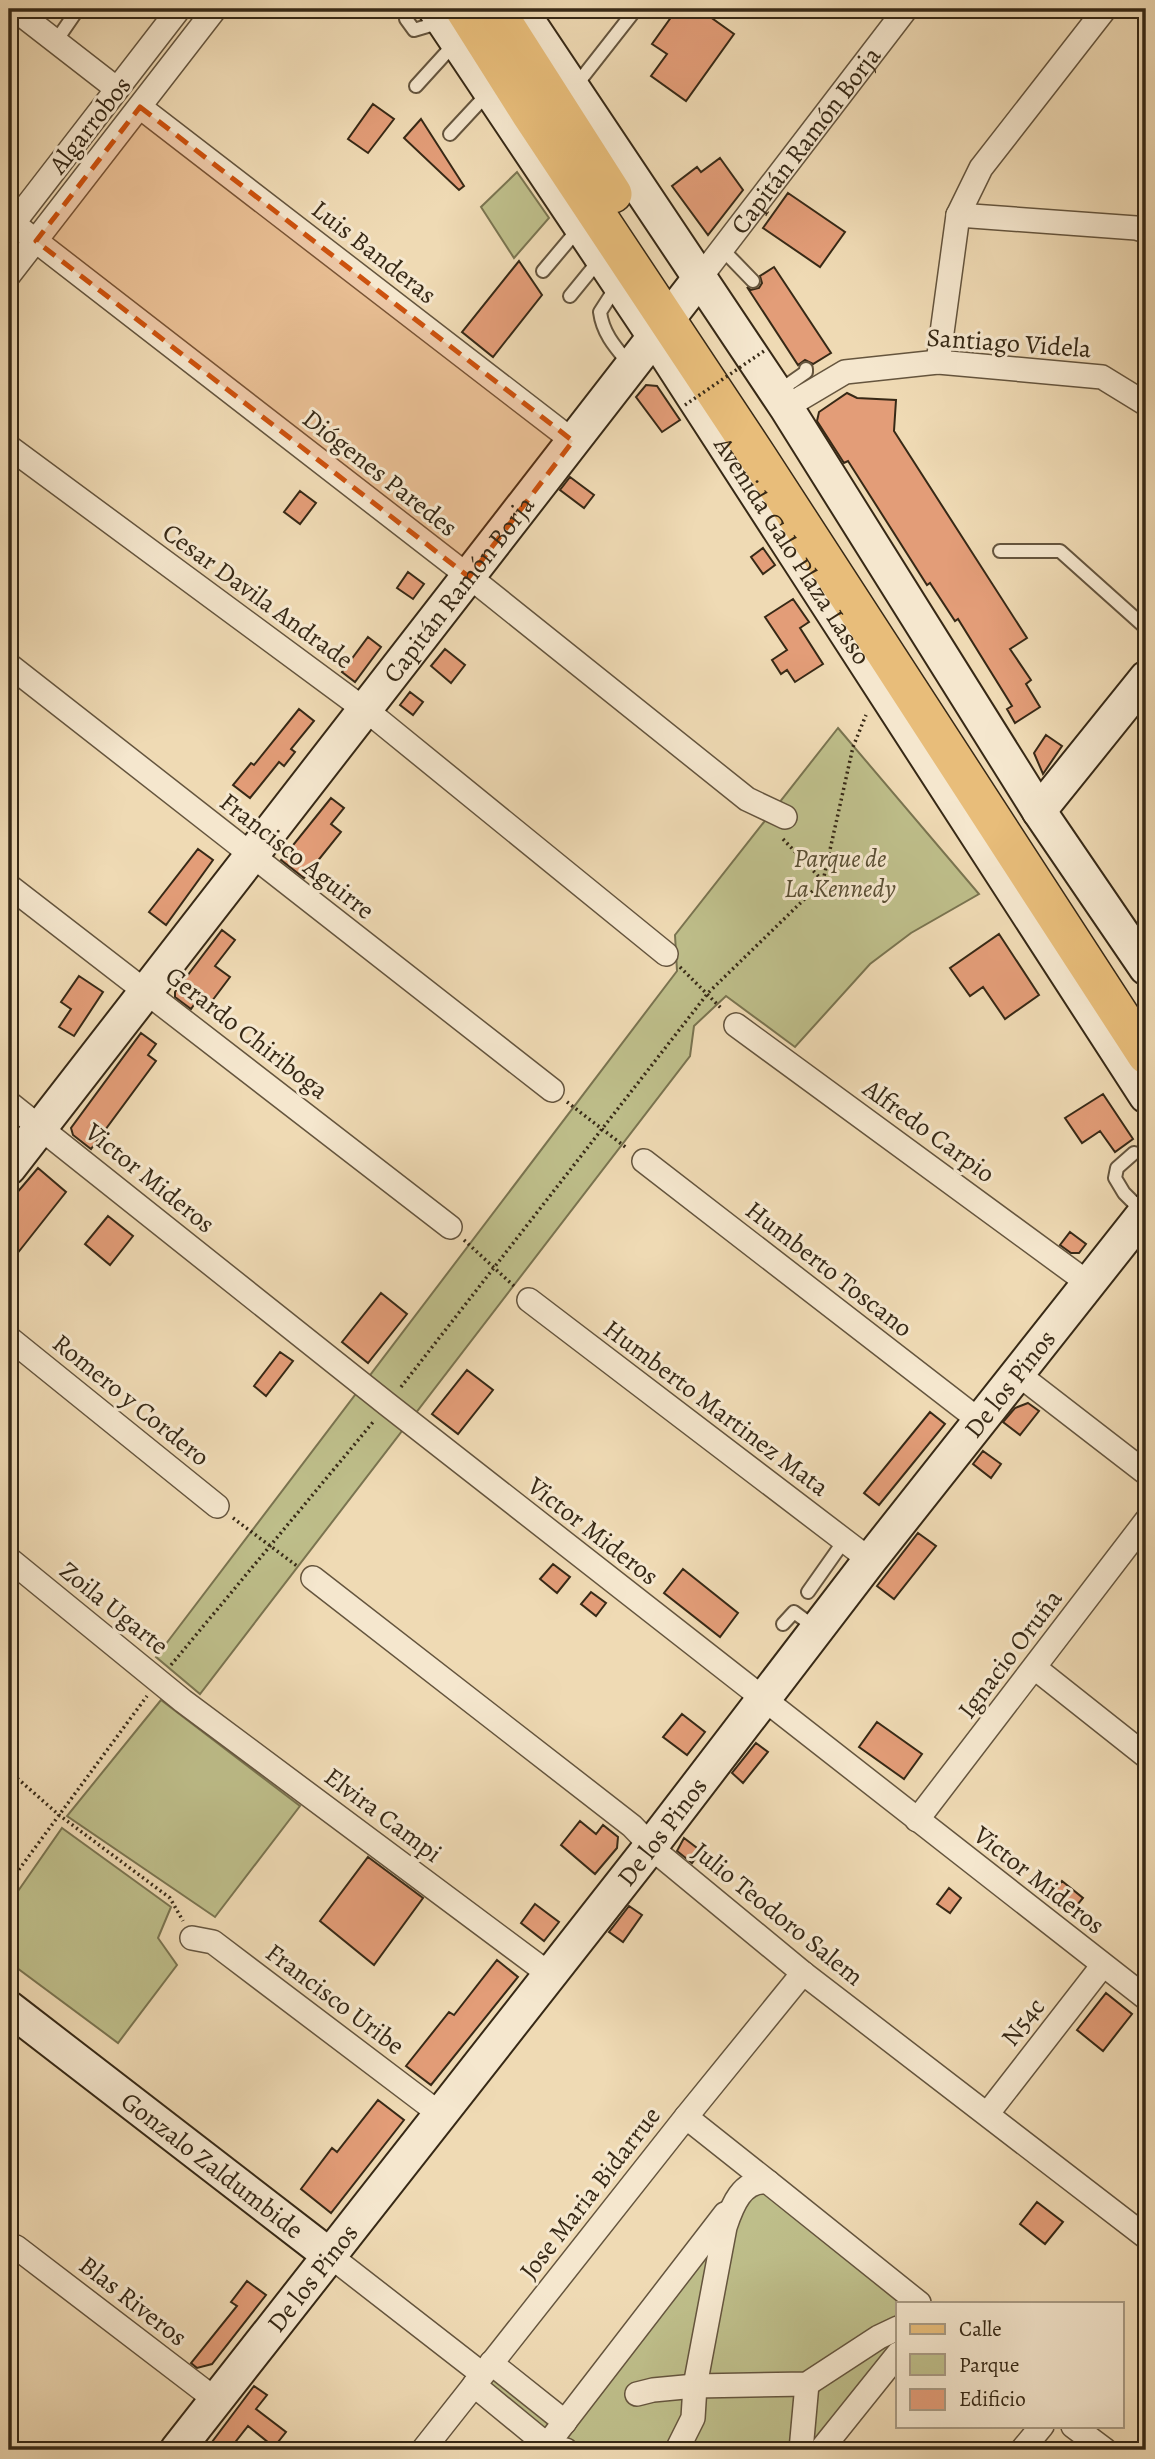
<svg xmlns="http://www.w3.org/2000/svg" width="1155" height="2459" font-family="Alegreya,serif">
<rect width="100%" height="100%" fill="#efdab4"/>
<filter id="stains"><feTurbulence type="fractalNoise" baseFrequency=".00286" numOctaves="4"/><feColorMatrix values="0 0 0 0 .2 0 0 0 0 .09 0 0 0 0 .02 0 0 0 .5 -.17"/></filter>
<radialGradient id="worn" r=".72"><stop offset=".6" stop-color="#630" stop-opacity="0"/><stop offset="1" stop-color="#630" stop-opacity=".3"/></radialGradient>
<path fill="#bebe8a" stroke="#7a7450" stroke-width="2" d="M517,172L549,218L514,258L481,207Z
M838,728L979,894L911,933L870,964L795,1047L726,996L694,1026L690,1056L200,1694L156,1657L677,971L675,935Z
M161,1700L300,1806L215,1917L67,1816Z
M62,1828L171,1907L158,1938L177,1965L118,2043L9,1962V1904Z
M755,2184L919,2303H898V2354L821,2450H543L474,2385L491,2363L565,2422Z"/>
<path fill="#e39d78" stroke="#372916" stroke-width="2" d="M677,9H699L734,34L686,101L651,76L667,54L652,44Z
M373,104L394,119L368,153L348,139Z
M421,119L464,186L459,190L404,138Z
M720,158L743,190L708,235L672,186L697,167L701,172Z
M788,193L845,232L820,267L763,228Z
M519,261L542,295L493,357L462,332Z
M774,267L831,353L813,364L805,360L798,365L747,287L751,290L759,288L762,283L760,276Z
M646,385L657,386L680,420L662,432L636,397Z
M847,393L857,398L896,400L894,431L1027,638L1010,649L1031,680L1026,684L1040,707L1015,723L1007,709L1012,706L958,619L955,621L930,583L927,585L848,461L844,463L817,421L819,412Z
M570,477L594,495L584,508L560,490Z
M300,491L316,503L300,524L284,512Z
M763,548L775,565L763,574L751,557Z
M408,572L424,584L413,599L397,588Z
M793,599L809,622L800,628L823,664L795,682L787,670L781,674L772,660L787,650L765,617Z
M368,637L381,647L355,682L342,672Z
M445,649L465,665L451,683L431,666Z
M410,692L423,702L413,715L400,705Z
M299,709L314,721L291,749L295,752L284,766L279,762L250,798L233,785L251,763L254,765Z
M1046,735L1062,746L1043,774L1034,753Z
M331,798L344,808L331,824L341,832L304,878L281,860Z
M198,849L213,860L166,925L149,912Z
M222,930L235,940L215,966L230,977L206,1009L196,1002L191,1009L175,997V992Z
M999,934L1039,995L1005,1019L983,987L970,996L950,968Z
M79,976L103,992L74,1036L59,1027L71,1009L61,1002Z
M141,1033L156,1044L148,1055L156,1061L91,1149L73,1135L71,1128Z
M1103,1094L1133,1139L1115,1152L1100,1131L1082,1143L1065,1118Z
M38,1168L66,1192L9,1264V1202Z
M108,1216L133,1236L110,1265L85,1244Z
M1070,1232L1086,1244L1079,1253H1071L1060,1245Z
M381,1293L407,1314L368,1363L342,1342Z
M280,1352L293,1361L266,1396L254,1386Z
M467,1370L493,1390L458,1434L432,1414Z
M1028,1403L1039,1411L1020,1435L1003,1422L1015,1408Z
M930,1412L945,1424L879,1505L864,1493Z
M983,1451L1001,1464L991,1478L973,1464Z
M918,1533L936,1546L894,1599L877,1586Z
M553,1564L570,1577L557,1593L540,1579Z
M683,1569L738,1613L720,1637L664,1593Z
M591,1592L606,1603L596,1616L581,1604Z
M682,1714L705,1732L687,1755L663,1737Z
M877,1722L922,1754L904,1779L859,1747Z
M756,1743L768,1752L743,1783L732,1773Z
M580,1821L596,1834L603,1825L618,1837L617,1848L595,1874L561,1845Z
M684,1838L701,1851L692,1863L677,1851Z
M368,1857L423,1898L374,1965L320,1921Z
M1062,1881L1083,1898L1073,1910L1053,1894Z
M949,1888L961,1898L950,1913L937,1904Z
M535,1904L559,1922L544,1941L521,1923Z
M629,1906L642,1915L623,1942L609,1932Z
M497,1960L518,1977L431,2085L406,2066L449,2012L454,2015Z
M1106,1993L1132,2014L1103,2051L1077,2030Z
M378,2100L404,2120L331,2213L301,2189L332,2148L337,2152Z
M1037,2202L1063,2222L1045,2244L1020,2224Z
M247,2281L266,2295L212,2364L197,2368L191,2363L237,2306L231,2302Z
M254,2386L267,2395L256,2409L286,2432L274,2447L248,2426L229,2450H206Z"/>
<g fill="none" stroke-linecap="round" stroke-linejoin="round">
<g stroke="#65553e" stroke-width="16">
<path id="lane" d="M405,9L406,19L414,30L441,22
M56,41L78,9
M416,86L456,42
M574,88L636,9
M450,134L490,91
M722,249L753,281
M543,271L580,227
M618,284L600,312C603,335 617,349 631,366
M570,296L601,258
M776,393L806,372V369
M1000,551H1060L1146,628
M1134,1153L1117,1168L1115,1178L1124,1193L1144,1213
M808,1592L844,1541
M783,1624L794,1612L817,1629"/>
</g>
<g stroke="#65553e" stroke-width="26">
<g id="street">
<path d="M14,9L117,89"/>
<path d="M140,107L573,441"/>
<path d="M958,215L1136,228L1146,231"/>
<path d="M9,220L481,586L747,799L785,817"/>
<path d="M9,229L179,9"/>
<path d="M9,275L215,9"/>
<path id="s1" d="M699,279L906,9"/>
<path d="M938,362L958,215L981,168L1105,9"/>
<path d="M786,407L845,372L938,362L1102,377L1146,404"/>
<path d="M9,447L376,718L666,954"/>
<path d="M9,665L552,1090"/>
<path d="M9,886L450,1227"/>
<path d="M736,1025L1088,1283"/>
<path d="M9,1103L387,1404L1146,1998"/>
<path d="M644,1161L980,1421"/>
<path d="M529,1300L870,1560"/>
<path d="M9,1338L217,1506"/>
<path d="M1018,1374L1146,1473"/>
<path d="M9,1559L183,1701L549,1974"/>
<path d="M313,1578L632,1826L660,1855L803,1973L1146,2237"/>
<path d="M1035,1668L1146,1756"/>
<path d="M917,1820L1146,1521"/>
<path d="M192,1938L213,1942L440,2114"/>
<path d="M988,2113L1103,1965"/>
<path d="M686,2117L768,2182"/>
<path d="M16,2247L216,2400"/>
<path d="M329,2255L482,2374"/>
<path d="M491,2363L565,2422"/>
<path d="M474,2385L547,2445L566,2450"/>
<path d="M637,2394L653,2390L695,2386L807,2384L879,2337L898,2328"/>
<path d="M1073,2426L1105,2450"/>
<path d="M423,2450L686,2117L803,1973"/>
<path d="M543,2450L725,2214"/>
<path d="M677,2450L693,2418L695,2386L725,2227C732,2206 742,2179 768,2182L919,2303"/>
<path d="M801,2450L807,2384"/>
<path d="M821,2450L898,2354"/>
<path d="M1022,2450L1042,2426"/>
</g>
</g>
<g stroke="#372916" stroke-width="37">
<g id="secondary">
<path id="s2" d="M435,9L654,336L1146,1096"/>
<path d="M520,9L786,407L1039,811L1146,968"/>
<path d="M1039,811L1146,678"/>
<path id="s3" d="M9,1168L699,279"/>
<path id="s4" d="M9,2008L329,2255"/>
<path id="s5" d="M177,2450L651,1846L870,1560L1146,1211"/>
</g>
</g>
<g stroke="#372916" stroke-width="40">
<path id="primary" d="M464,9L531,115L758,457L1146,1055
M495,9L613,194"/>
</g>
<path stroke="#372916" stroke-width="3.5" stroke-dasharray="2 3.5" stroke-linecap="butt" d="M783,839L823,881
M680,967L722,1009
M567,1102L628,1149
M464,1240L515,1287
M401,1387L708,993L823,881L853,747L866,715
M233,1518L297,1566
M171,1665L374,1421
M9,1771L59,1815L170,1898L183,1921
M9,1883L147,1696"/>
<use href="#lane" stroke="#f5e7ce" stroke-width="12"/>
<use href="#street" stroke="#f5e7ce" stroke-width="23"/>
<use href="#secondary" stroke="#f5e7ce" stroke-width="33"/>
<use href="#primary" stroke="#e8bd7a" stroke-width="37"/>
<path stroke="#372916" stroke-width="3.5" stroke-dasharray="2 3.5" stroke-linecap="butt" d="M685,405L764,351"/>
</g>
<path fill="#cd520e" fill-opacity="0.2" stroke="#cd520e" stroke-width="5" stroke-dasharray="14 9" stroke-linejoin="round" d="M140,107L573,441L469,577L36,241Z"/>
<g text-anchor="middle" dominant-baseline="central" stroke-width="6" stroke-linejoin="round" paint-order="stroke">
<g font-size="26" fill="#372916" stroke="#f5e7ce">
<text transform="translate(90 125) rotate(-52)">Algarrobos</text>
<text stroke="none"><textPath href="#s1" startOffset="175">Capitán Ramón Borja</textPath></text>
<text transform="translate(374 252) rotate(38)">Luis Banderas</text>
<text transform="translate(1009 343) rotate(4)">Santiago Videla</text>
<text transform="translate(380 473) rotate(38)">Diógenes Paredes</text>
<text stroke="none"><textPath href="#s2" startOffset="649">Avenida Galo Plaza Lasso</textPath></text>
<text stroke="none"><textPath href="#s3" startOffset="733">Capitán Ramón Borja</textPath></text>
<text transform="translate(258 596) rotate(36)">Cesar Davila Andrade</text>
<text transform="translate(297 856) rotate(38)">Francisco Aguirre</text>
<text transform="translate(247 1033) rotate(38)">Gerardo Chiriboga</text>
<text transform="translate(929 1131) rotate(36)">Alfredo Carpio</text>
<text transform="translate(150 1178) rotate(39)">Victor Mideros</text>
<text transform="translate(829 1269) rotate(38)">Humberto Toscano</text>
<text stroke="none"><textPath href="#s5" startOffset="1353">De los Pinos</textPath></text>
<text transform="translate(131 1400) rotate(39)">Romero y Cordero</text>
<text transform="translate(716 1408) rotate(37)">Humberto Martinez Mata</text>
<text transform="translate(593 1531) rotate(38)">Victor Mideros</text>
<text transform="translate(114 1608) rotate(39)">Zoila Ugarte</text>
<text transform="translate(1010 1654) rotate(-53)">Ignacio Oruña</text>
<text transform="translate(383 1815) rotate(37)">Elvira Campi</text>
<text stroke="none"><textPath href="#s5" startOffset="786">De los Pinos</textPath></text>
<text transform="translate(1039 1880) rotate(38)">Victor Mideros</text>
<text transform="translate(778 1914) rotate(39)">Julio Teodoro Salem</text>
<text transform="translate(335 1999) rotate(37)">Francisco Uribe</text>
<text transform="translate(1023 2022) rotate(-52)">N54c</text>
<text stroke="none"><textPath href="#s4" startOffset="257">Gonzalo Zaldumbide</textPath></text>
<text transform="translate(590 2193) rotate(-52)">Jose Maria Bidarrue</text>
<text stroke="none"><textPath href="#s5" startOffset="219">De los Pinos</textPath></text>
<text transform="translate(133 2301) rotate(38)">Blas Riveros</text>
</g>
<g font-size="26" font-style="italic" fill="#594e33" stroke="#f5e7ce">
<text x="840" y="858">Parque de<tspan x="840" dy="30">La Kennedy</tspan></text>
</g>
</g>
<rect width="1155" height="2459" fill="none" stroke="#efdab4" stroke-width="35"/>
<rect x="10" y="10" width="1134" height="2438" fill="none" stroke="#372916" stroke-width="3.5"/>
<rect x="18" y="18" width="1120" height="2424" fill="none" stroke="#372916" stroke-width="2"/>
<rect x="896" y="2302" width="228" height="126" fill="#f5e7ce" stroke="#a99b84" stroke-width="2"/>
<rect x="910" y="2324" width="35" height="10" fill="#e8bd7a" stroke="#a99b84" stroke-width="2"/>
<text x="959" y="2336" font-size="21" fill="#372916">Calle</text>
<rect x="910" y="2354" width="35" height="21" fill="#bebe8a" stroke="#a99b84" stroke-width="2"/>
<text x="959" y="2372" font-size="21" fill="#372916">Parque</text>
<rect x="910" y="2389" width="35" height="21" fill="#e39d78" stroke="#a99b84" stroke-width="2"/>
<text x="959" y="2406" font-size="21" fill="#372916">Edificio</text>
<rect width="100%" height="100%" filter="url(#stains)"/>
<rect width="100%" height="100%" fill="url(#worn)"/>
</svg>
